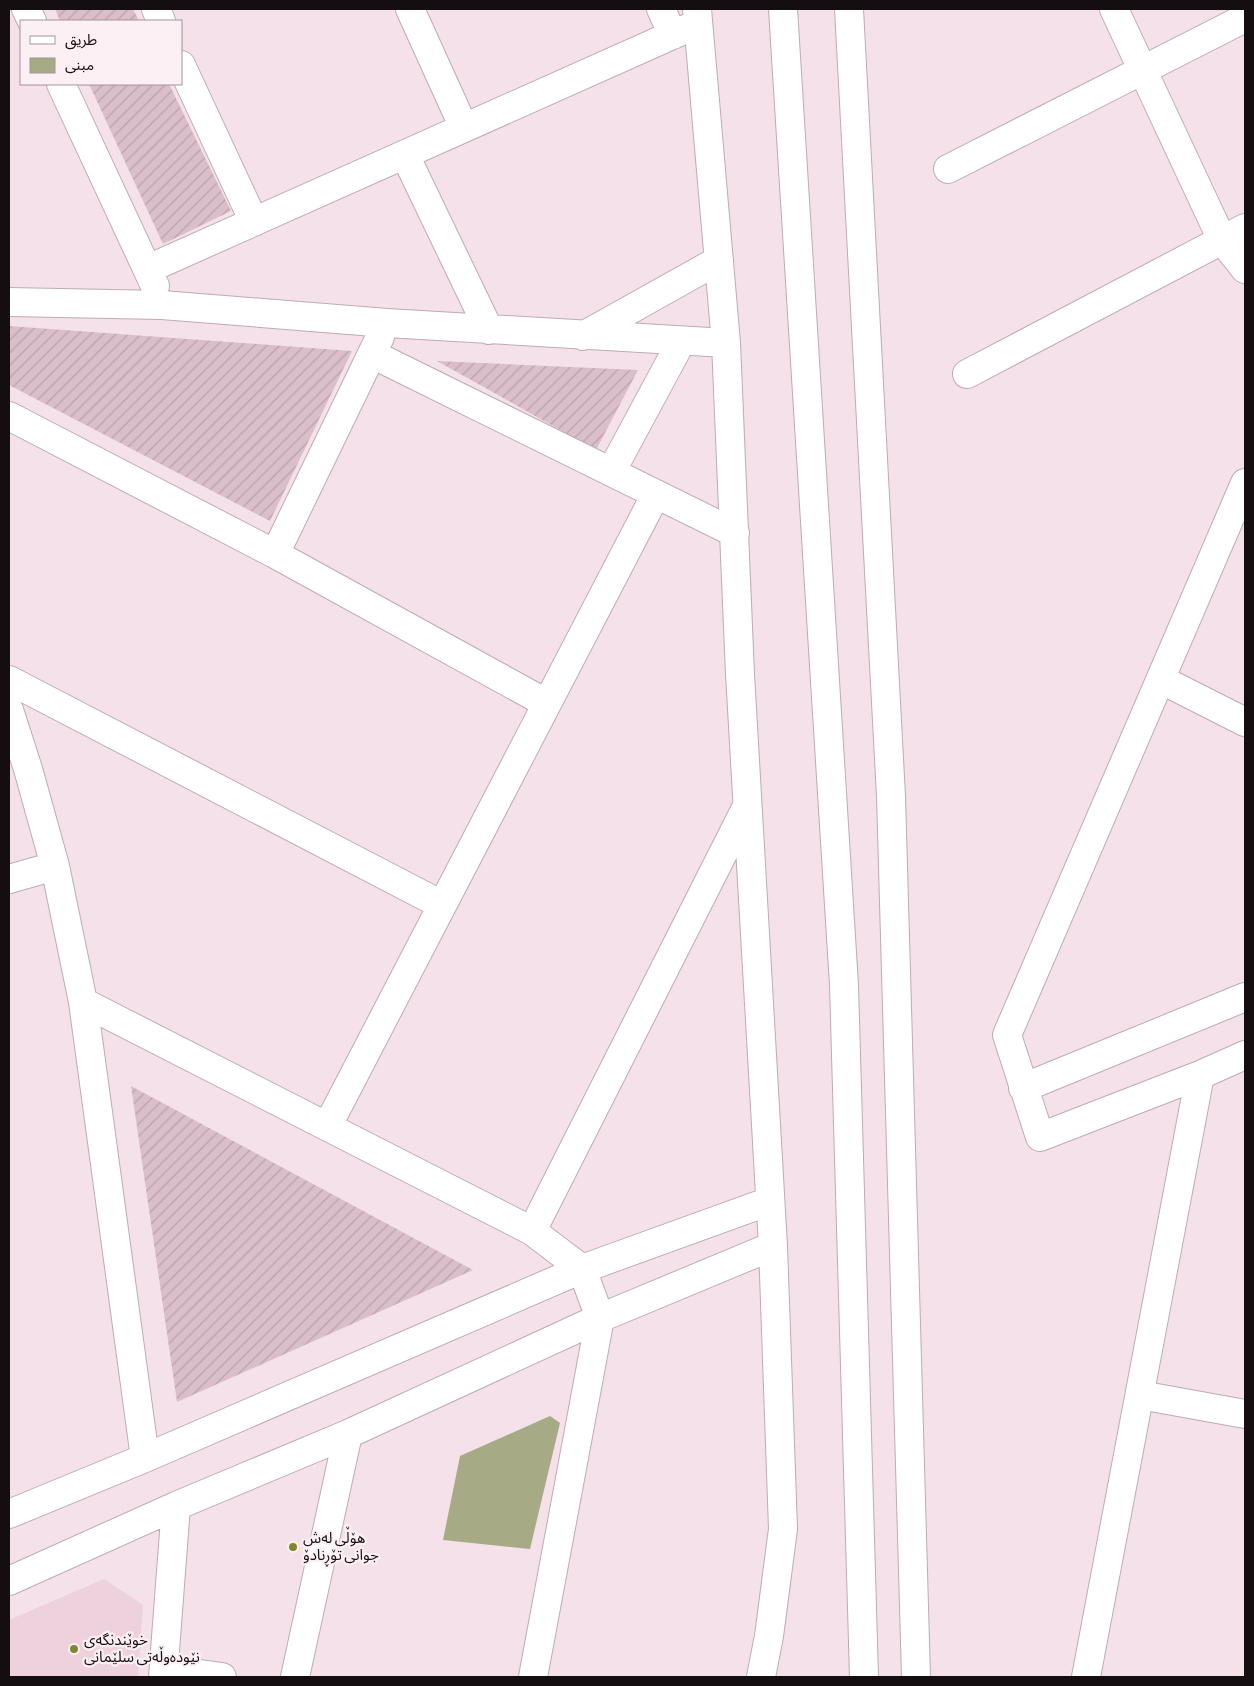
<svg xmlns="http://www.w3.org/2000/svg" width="1254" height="1686" font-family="'Alegreya Sans','Noto Sans Arabic',sans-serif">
<defs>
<pattern id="garden-furrows" width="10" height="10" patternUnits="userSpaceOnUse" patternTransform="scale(1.25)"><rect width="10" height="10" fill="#dabec9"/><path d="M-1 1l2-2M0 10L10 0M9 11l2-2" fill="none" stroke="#baa2ac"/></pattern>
</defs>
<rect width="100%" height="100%" fill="#f5e1e9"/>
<path fill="#edd1dc" d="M104,1579L143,1605L138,1677H9V1620Z"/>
<path fill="url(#garden-furrows)" d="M55,9H133L139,21H60Z
M89,84H169L231,211L163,244Z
M9,326L352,351L270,521L9,385Z
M437,361L638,370L596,450Z
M131,1086L473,1270L177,1402Z"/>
<path fill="#a7ab85" d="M550,1416L560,1423L530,1549L443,1540L460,1456Z"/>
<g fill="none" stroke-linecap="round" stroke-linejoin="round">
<g stroke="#beabb3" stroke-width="30">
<path id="minor" d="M26,9L32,21
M156,9L161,21
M410,9L464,128
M661,9L673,35
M697,9L726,343L740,674L773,1246L783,1529L769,1636L761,1677
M1114,9L1222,240L1245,269
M181,65L254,222
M61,84L155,286
M405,155L489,330
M948,169L1245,18
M148,269L697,24
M9,302L162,305L387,323L726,343
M583,336L719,260
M372,354L735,533
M967,374L1245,228
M9,416L275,554L546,703
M611,472L681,342
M1245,483L1007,1035L1040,1137L1200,1075L1245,1055
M275,554L380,337
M9,680L442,905
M1162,680L1245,722
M9,710L28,769L55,866L83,1002L145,1458
M9,879L55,866
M83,1002L532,1231L582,1269L600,1318L533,1677
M1023,1088L1245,997
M328,1125L656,494
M532,1231L747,806
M1140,1395L1245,1414
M9,1514L145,1458L582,1269L770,1201
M9,1581L176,1506L348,1434L600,1318L773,1246
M164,1669L222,1677
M163,1677L176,1506
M295,1677L348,1434
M1086,1677L1200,1075"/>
</g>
<g stroke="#beabb3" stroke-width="30">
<path id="major" d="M783,9L844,985L864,1677
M849,9L891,796L916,1677"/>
</g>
<use href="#minor" stroke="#fff" stroke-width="28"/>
<use href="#major" stroke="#fff" stroke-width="28"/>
</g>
<g fill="#818631" stroke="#fdf0f5" stroke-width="2">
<circle cx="293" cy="1547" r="5"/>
<circle cx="74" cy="1649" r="5"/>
</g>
<g text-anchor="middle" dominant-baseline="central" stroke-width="4.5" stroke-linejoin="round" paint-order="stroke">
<g font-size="15" fill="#140e10" stroke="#fdf0f5" text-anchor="start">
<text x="303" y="1538">ھۆڵی لەش<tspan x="303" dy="17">جوانی تۆڕنادۆ</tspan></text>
<text x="84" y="1640">خوێندنگەی<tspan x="84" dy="17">نێوده‌وڵه‌تی سلێمانی</tspan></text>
</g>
</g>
<rect width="1254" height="1686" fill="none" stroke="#140e10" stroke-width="20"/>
<rect x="20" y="20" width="162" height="65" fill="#fdf0f5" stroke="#a09699"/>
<rect x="30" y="36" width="25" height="8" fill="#ffffff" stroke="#a09699"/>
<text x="65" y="45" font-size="15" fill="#140e10">طريق</text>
<rect x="30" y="58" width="25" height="15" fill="#a7ab85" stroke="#a09699"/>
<text x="65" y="70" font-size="15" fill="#140e10">مبنى</text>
</svg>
